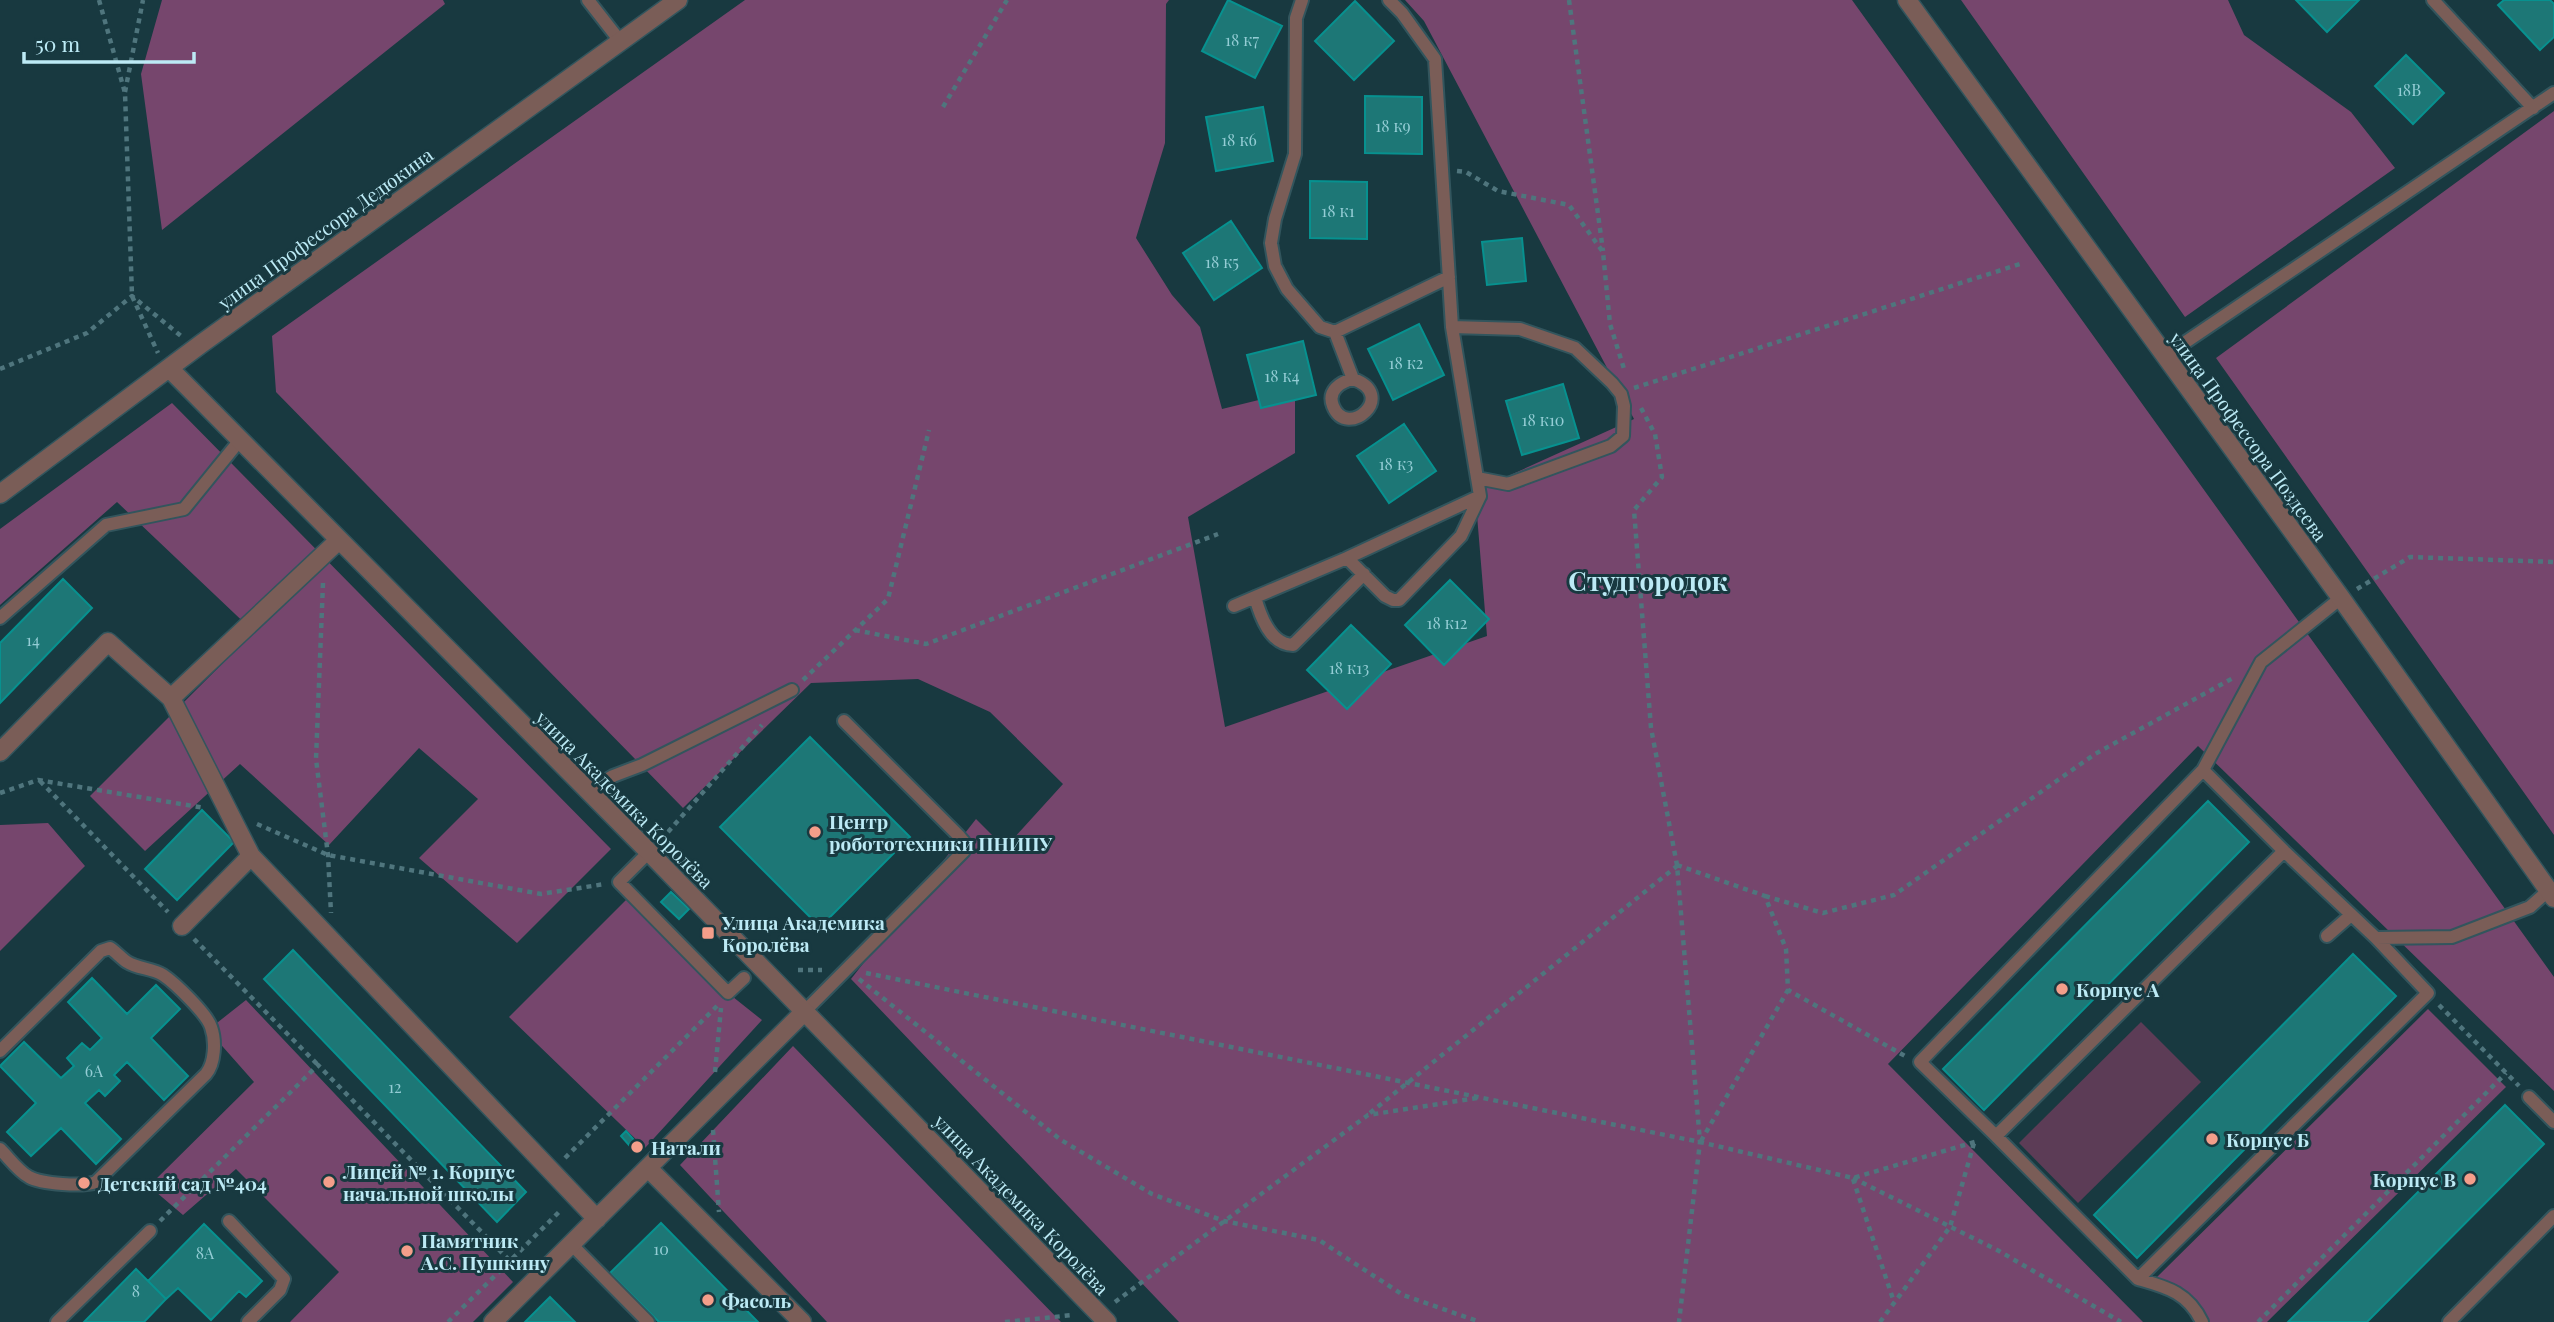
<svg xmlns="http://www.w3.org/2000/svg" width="2554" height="1322" font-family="'Playfair Display',serif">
<rect width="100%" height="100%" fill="#183940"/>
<path fill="#5c3c56" d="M2141,1022L2201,1082L2078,1203L2019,1143Z"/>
<path fill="#76466d" d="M162,0H443L445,4L162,230L141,74Z
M745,0H1169L1166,4L1165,143L1136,238L1172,295L1200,327L1222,409L1295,391V453L1188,517L1225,727L1487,636L1475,491L1634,419L1424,21L1405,0H1852L2554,977V1091L2198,746L1888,1064L2143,1322H1179L851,979L976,819L1005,848L1063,784L990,712L918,679L811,683L683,808L276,392L272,336Z
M1961,0H2228L2244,35L2351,112L2395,168L2185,317Z
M2554,111V835L2216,358Z
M172,403L611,849L517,943L419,858L478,799L419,748L329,845L240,764L145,851L90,796L254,632L117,502L0,605V529Z
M48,823L85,866L0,951V825Z
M634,892L728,993L762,1020L645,1148L509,1017Z
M246,1000L513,1282L473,1322H290L339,1272L236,1169L183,1215L149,1186L254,1082L208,1030Z
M2428,1009L2506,1087L2267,1322H2201L2157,1277Z
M793,1046L1061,1322H827L680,1165Z"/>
<path fill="#1d7776" stroke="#07918f" stroke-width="2" d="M1228,0L1282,26L1255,78L1202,51Z
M2296,0H2359L2327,32Z
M2504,0H2550L2554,4V37L2540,50L2498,5Z
M1355,1L1394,41L1354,80L1315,41Z
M2406,55L2444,93L2413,124L2375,86Z
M1365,96L1422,97V154L1365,153Z
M1263,107L1273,161L1216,171L1206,117Z
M1310,181L1367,182V239L1310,238Z
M1231,221L1262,268L1214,300L1183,253Z
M1522,238L1526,281L1487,285L1482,242Z
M1419,324L1444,375L1393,400L1368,349Z
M1303,341L1316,395L1261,408L1247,355Z
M1563,384L1579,438L1522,455L1506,401Z
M1404,424L1436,471L1389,503L1357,456Z
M63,579L92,608L0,703V643Z
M1450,580L1489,619L1444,665L1405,625Z
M1351,625L1391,664L1347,709L1307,670Z
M810,737L910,837L820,927L720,827Z
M2208,801L2249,842L1984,1110L1943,1069Z
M202,810L234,842L177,900L145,869Z
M671,892L689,909L679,919L661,902Z
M293,950L526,1192L497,1222L264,979Z
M2353,954L2396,996L2137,1258L2094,1215Z
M92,978L127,1014L156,985L180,1009L151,1038L188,1076L164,1100L127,1062L114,1075L120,1081L105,1096L99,1090L85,1103L121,1139L96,1164L61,1128L31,1156L7,1132L36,1103L0,1066L24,1042L61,1078L74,1066L67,1058L82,1043L90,1050L102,1038L68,1002Z
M2505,1105L2544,1144L2367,1322H2288Z
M626,1131L634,1140L629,1145L621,1136Z
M661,1223L758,1322H659L610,1273Z
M204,1224L262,1281L246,1297L239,1291L211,1320L178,1288L166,1299L148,1281Z
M136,1269L166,1299L144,1322H84Z
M550,1297L575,1322H525Z"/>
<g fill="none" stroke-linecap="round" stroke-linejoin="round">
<g stroke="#32555d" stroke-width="16">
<path id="lane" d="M588,0L620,41
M1302,0L1296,18L1295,154L1275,219L1271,243L1275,266L1287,289L1320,327L1335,332
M2433,0L2533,108
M1452,327L1520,329L1575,348L1612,383L1621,394L1624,406L1623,436L1611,446L1508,484L1477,478
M2165,356L2554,93
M1353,379C1399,395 1347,441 1333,406C1327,391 1340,382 1353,379L1335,332L1449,277
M1347,558L1385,596L1393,600H1399L1461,536L1480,496
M1255,597C1260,615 1270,645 1293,645L1364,574
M1234,606L1347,558L1480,496L1452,327L1435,59L1402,13L1389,0
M0,618L106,525L184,509L240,440
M2203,770L2284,851L1996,1136L1920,1062L2203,770L2261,662L2341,598
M588,791L613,776L642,765L792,690
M649,852L619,882L728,993L744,978
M2327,936L2351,915
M2376,938L2452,937L2530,907L2549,890
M804,1012L964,851V842L958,835L844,721
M0,1051L101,951L110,948C116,952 121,958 127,962C138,969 152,968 163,975C175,983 207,1014 211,1027C216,1041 215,1063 206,1074L96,1182C84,1187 41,1184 29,1177C18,1171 9,1158 0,1149
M2529,1097L2554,1122
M1996,1136L2138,1279L2428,993L2376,938L2284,851
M229,1221L284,1279L280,1290L248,1322
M571,1244L648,1322
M2138,1279C2166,1287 2188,1292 2202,1322
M57,1322L150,1231
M2449,1322L2554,1216"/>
</g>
<g stroke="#32555d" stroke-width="21">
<path id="street" d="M1907,0L2341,598L2554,898
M169,368L649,852L1107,1322
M0,494L201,344L678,0
M171,698L251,856
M0,752L108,642L171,698L338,541
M182,926L251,856L597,1219
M648,1168L802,1322
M493,1322L804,1012"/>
</g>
<path stroke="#4f757d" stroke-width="4.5" stroke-dasharray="5 5" stroke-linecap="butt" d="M99,0L125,93L132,296L158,353
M1569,0L1603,251
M125,92L143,0
M943,107L1007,0
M1457,171L1466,172L1498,191L1569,205L1603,252L1610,324L1625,372
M0,369L87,333L132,296L181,336
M1634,388L2020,264
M1641,408L1655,434L1662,477L1634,510L1651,728L1677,865L1700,1142L1679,1322
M323,583L316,759L328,855L331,913
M2357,589L2410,557L2554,562
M855,630L926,644L1218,534
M803,680L888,599L929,430
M40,781L168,912
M0,793L38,780L205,808
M257,824L328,855L541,894L605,884
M668,832L762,725
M1677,865L1765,896L1786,949L1788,990L1905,1056
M1765,896L1823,913L1894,895L2095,754L2233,678
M194,939L318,1065
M798,970H822
M866,973L1700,1142L1853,1178L1978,1141
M859,979L1061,1140L1152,1194L1224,1221L1319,1240L1403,1295L1480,1322
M2439,1005L2519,1086
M715,1072L721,1008
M1370,1113L1677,866
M713,1130L719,1212
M1701,1141L1788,990
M565,1158L717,1006
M1853,1178L1999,1251L2121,1322
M1853,1179L1894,1302
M160,1221L318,1065L510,1261L562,1209
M1115,1302L1368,1115L1477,1098
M448,1322L510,1261
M1005,1322L1073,1315
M1880,1322L1950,1227L1974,1143
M2258,1322L2506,1073"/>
<use href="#lane" stroke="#7a5d57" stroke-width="12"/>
<use href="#street" stroke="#7a5d57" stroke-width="18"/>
</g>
<g fill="#f49e8a" stroke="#183940" stroke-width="2.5">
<circle cx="815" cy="832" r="7"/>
<rect x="701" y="926" width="14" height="14" rx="3.5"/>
<circle cx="2062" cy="989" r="7"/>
<circle cx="2212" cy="1139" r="7"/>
<circle cx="637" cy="1147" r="7"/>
<circle cx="2470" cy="1179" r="7"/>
<circle cx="329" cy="1182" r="7"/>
<circle cx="84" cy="1183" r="7"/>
<circle cx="407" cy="1251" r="7"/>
<circle cx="708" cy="1300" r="7"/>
</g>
<g text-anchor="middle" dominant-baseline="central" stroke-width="6" stroke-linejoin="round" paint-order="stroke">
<g font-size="16" fill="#94cdd5">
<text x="1242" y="39">18 к7</text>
<text x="2409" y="89">18В</text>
<text x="1393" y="125">18 к9</text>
<text x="1239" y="139">18 к6</text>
<text x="1338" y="210">18 к1</text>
<text x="1222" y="261">18 к5</text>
<text x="1406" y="362">18 к2</text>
<text x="1282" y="375">18 к4</text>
<text x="1543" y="419">18 к10</text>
<text x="1396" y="463">18 к3</text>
<text x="1447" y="622">18 к12</text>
<text x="33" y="639">14</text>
<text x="1349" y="667">18 к13</text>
<text x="94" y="1070">6А</text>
<text x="395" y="1086">12</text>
<text x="661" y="1248">10</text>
<text x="205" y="1252">8А</text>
<text x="136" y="1290">8</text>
</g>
<g font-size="19" fill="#bceaf5" stroke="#183940">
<text transform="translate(325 228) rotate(-36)">улица Профессора Дедюкина</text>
<text transform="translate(2249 436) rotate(54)">улица Профессора Поздеева</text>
<text transform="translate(625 799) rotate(45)">улица Академика Королёва</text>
<text transform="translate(1022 1204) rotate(46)">улица Академика Королёва</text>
</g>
<g font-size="19" font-weight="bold" fill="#bceaf5" stroke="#183940" text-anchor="start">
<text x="829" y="821">Центр<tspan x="829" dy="22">робототехники ПНИПУ</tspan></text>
<text x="722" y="922">Улица Академика<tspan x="722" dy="22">Королёва</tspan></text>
<text x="2076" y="989">Корпус А</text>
<text x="2226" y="1139">Корпус Б</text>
<text x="651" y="1147">Натали</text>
<text x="343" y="1171">Лицей № 1. Корпус<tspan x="343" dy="22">начальной школы</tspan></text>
<text x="2456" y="1179" text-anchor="end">Корпус В</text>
<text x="98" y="1183">Детский сад №404</text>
<text x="421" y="1240">Памятник<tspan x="421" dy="22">А.С. Пушкину</tspan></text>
<text x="722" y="1300">Фасоль</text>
</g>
<g font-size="26" font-weight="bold" fill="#bceaf5" stroke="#183940">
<text x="1648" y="580">Студгородок</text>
</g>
</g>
<path d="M24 52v10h170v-10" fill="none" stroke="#bceaf5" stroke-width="3.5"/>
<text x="35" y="52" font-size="21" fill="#bceaf5" stroke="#183940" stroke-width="5" paint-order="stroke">50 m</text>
</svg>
